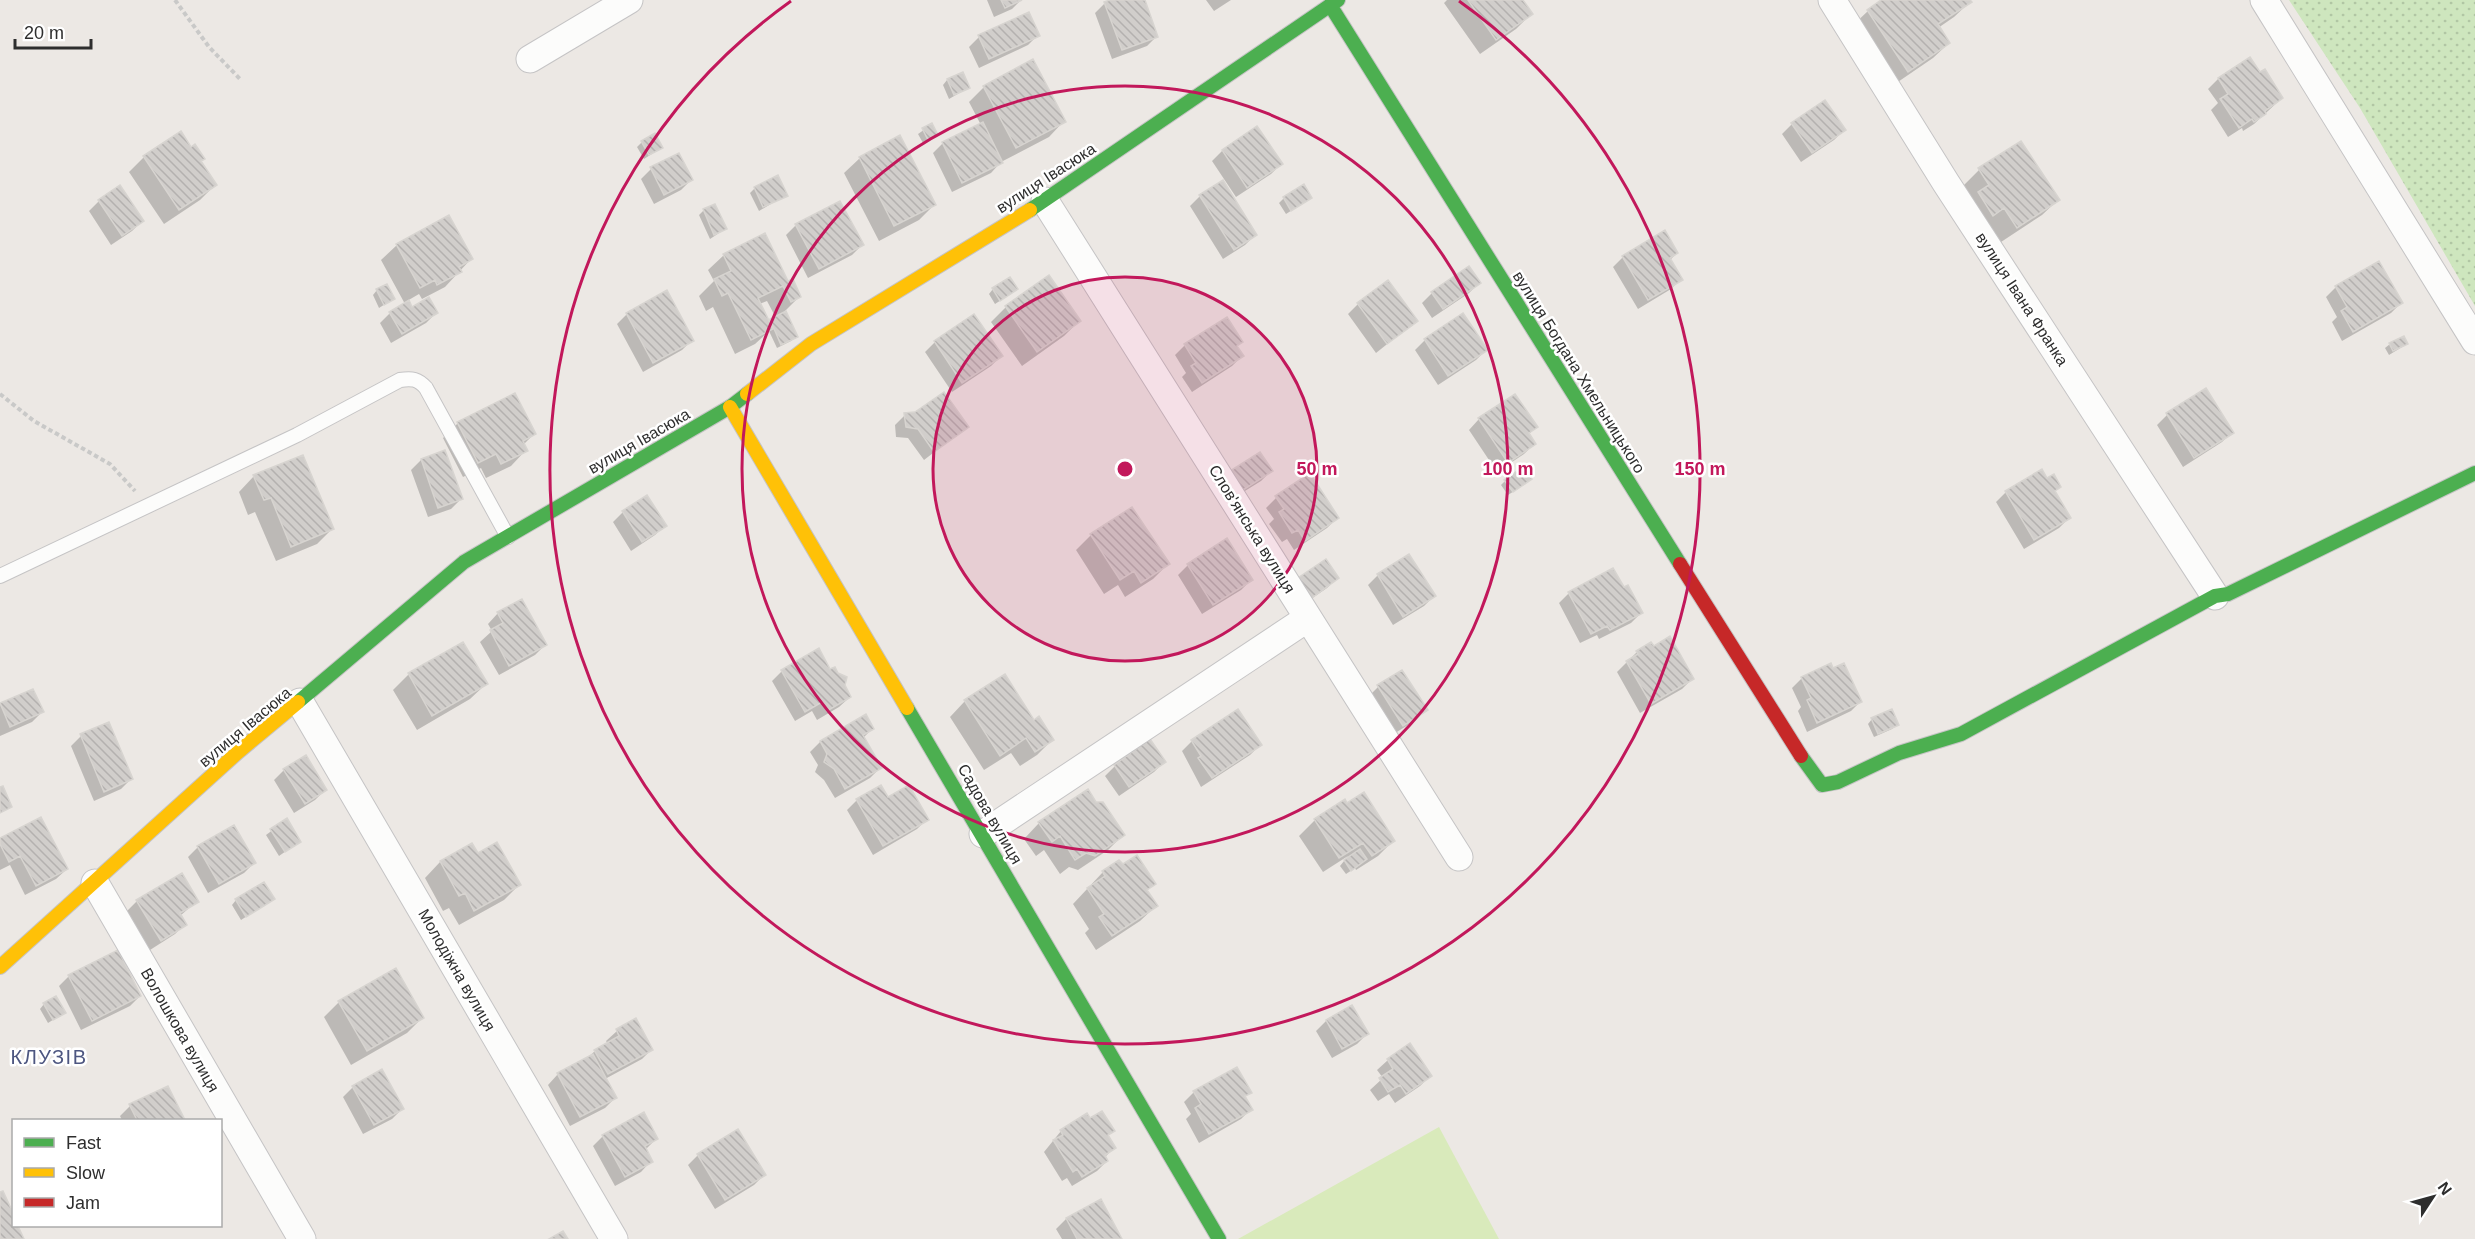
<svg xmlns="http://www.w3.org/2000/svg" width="2475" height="1239" font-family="Arial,sans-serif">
<defs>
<pattern id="garden-dots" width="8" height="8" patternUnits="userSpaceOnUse" patternTransform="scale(1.5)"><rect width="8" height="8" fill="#cee6be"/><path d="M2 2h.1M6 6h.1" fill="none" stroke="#b1c6a4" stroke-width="1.8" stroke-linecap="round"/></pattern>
<pattern id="building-back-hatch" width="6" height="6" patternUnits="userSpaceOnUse" patternTransform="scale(1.5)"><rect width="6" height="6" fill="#d1cecb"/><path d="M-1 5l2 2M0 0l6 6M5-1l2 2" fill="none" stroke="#b4b1af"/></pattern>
</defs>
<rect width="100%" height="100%" fill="#ece8e4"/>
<path fill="url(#garden-dots)" d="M2289,0H2475V306L2360,108Z"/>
<path fill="#d9eabb" d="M1439,1127L1499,1239H1238Z"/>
<path fill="#0003" fill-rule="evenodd" d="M987,0H1021L1012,9L994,17Z
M1114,0H1143L1157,36L1147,46L1112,59L1095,13L1105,3Z
M1206,0H1231L1214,11Z
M1447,0H1521L1531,14L1516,29L1480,54L1444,3Z
M1884,0H1968L1970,2L1954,17L1938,28L1949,43L1933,58L1892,86L1852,26L1868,11Z
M1038,35L1028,45L979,68L969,47L979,37Z
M2249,59L2260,75L2282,98L2254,124L2243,131L2242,128L2228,137L2211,110L2218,103L2208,89L2218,79Z
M947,80L968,88L949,99L943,85Z
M984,87L1064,121L1049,137L1001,162L991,173L952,192L933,153L943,143L981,125L969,102Z
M1824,102L1844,130L1834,140L1801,162L1782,134L1792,124Z
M931,125L936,134L923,143L918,134Z
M1256,128L1281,164L1271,174L1236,197L1212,161L1222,151Z
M642,142L661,148L644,159L637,147Z
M191,149L203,159L200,162L215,185L200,200L164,224L129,172L144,157Z
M860,158L934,205L919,220L879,241L844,173Z
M651,169L691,180L681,190L654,204L641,179Z
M1979,170L2058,200L2042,215L2001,242L1988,222L1977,230L1963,209L1973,199L1964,185Z
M120,187L142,221L132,231L111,245L89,211L99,201Z
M755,188L786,195L759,211L750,193Z
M1200,196L1255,235L1245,245L1223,259L1190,206Z
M1284,198H1311L1286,214L1279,203Z
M704,210L725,229L710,239L699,215Z
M796,225L862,245L852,255L808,278L786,235Z
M397,245L471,259L445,287L422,299L419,294L407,301L412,309L436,313L426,323L391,343L380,323L390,313L405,304L381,260Z
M1677,253L1670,260L1681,279L1671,289L1638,309L1613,267L1623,257Z
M724,255L787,283L799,297L784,312L796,337L791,341L777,348L769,331L755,344L735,354L713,307L706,311L699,296L714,281L708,270ZM767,301L776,318L768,323L759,304Z
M1479,283L1469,293L1432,318L1422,303L1432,293Z
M2336,287L2401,303L2391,313L2342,341L2332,322L2337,317L2326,297Z
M993,289L1012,293L995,304L989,294Z
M377,290L393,299L379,308L373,295Z
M1358,304L1416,321L1376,353L1348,314Z
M1006,307L1079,321L1064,336L1022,366L991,322Z
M627,314L692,340L682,350L643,372L617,324Z
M974,316L1001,356L991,366L952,392L925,352L935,342Z
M1425,340L1486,350L1476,360L1438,385L1415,350Z
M1242,342L1236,347L1242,356L1232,366L1192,392L1182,377L1186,373L1175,355L1185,345Z
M2390,344H2407L2389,355L2385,348Z
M1515,396L1536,427L1529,434L1534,444L1524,454L1497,472L1469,430L1479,419Z
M905,415L967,427L924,460L908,438L896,437L895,425Z
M2167,415L2232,432L2222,442L2183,467L2157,425Z
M458,423L534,434L523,445L526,450L511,466L486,478L481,468L463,477L443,438Z
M421,460L461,499L451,509L428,517L411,470Z
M1271,471L1261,481L1232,499L1231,472Z
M254,476L332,529L317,544L276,561L255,512L248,515L239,492Z
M1505,481L1525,484L1508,495L1501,485Z
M2006,492H2054L2069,518L2059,528L2024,549L1996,502Z
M1276,498L1337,518L1327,528L1294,550L1287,539L1282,542L1269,524L1274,519L1266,508Z
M623,512L665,525L655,535L631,551L613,522Z
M1091,535L1168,564L1153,579L1125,597L1118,585L1104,594L1076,550Z
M1188,565L1251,580L1241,590L1202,614L1178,575Z
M1378,575L1434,596L1424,606L1393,625L1368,585Z
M1337,578L1327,588L1298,608Z
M1623,589L1641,613L1631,623L1599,639L1597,635L1580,643L1559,603L1569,593Z
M498,613L545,645L535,655L499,675L480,642L492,631L488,624Z
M462,644L486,684L470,699L417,730L393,690L409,674Z
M1637,652L1692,679L1682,689L1640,713L1617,672Z
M782,671L830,672L837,674L850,697L839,707L817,720L812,711L795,721L772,681Z
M1005,676L1034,722L1052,740L1037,755L1020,766L1011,753L984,770L950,717L965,701Z
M1802,678L1861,701L1851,711L1807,732L1798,711L1801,707L1792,688Z
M1378,687L1426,710L1416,720L1392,735L1368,697Z
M33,691L42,712L32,722L0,736V705Z
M865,716L872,729L863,738L880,768L870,778L835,798L824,780L815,772L818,765L810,752L820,742Z
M1872,719L1897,725L1892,729L1874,737L1868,724Z
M81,736L131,779L121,789L94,801L71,746Z
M1192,741L1260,745L1250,755L1201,787L1182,751Z
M1164,762L1154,772L1119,796L1105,776L1115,766Z
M284,770L325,790L315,800L294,813L274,780Z
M888,799L927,819L917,829L873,855L847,810L857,800Z
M1345,801L1393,841L1378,856L1356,870L1355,868L1346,874L1340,866L1348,856L1323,872L1299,836L1314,821Z
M286,820L299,842L279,856L266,835Z
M1039,823L1123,835L1108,850L1078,870L1069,867L1060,874L1044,850L1036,856L1024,839Z
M0,840L67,869L56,879L25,895L10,865L0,870Z
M472,845L477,855L519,885L504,900L459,925L449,908L443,911L425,878L440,862Z
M198,847L254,863L244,873L208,893L188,857Z
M1119,862L1154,884L1146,891L1156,906L1140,921L1096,950L1085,933L1089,929L1073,904L1103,872Z
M273,899L241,920L232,905L236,900Z
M137,901H197L180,916L185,924L175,934L150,950L127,911Z
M69,976L140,996L130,1006L81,1030L59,986Z
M339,1002L422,1018L407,1033L351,1065L324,1017Z
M44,1004L64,1013L48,1023L40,1009Z
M636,1020L652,1049L642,1059L605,1079L615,1098L605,1108L570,1126L548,1085L558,1074L586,1059L595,1051L608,1044L606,1041L617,1031Z
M1326,1021L1367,1034L1357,1044L1332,1058L1316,1031Z
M1388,1060L1430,1076L1420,1086L1395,1103L1389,1094L1378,1101L1370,1090L1383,1078L1377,1070Z
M353,1087L402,1109L392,1119L363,1134L343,1097Z
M168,1088L183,1120H122L120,1116L130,1106Z
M1194,1092H1250L1244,1098L1251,1109L1241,1119L1199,1143L1186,1119L1191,1114L1184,1102Z
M1087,1115L1090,1120L1113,1131L1107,1136L1114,1148L1105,1157L1107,1161L1097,1171L1072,1186L1067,1178L1062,1181L1044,1152L1061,1131Z
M603,1136L656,1139L646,1149L651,1161L641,1172L615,1186L593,1146Z
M698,1155L764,1175L754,1185L715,1209L688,1165Z
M1100,1201L1121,1239H1062L1056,1229L1066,1219Z"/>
<path fill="url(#building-back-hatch)" stroke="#d7d4d0" stroke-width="1.5" d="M1001,0H1022L1005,8Z
M1110,0H1145L1158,37L1122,50L1104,2Z
M1468,0H1523L1533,14L1496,40Z
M1881,0H1970L1972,2L1938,24L1950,43L1908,72L1867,10Z
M1029,12L1040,36L989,59L978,35Z
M2250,57L2260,72L2265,69L2283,98L2265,111L2266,114L2254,122L2252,119L2239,128L2220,99L2228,94L2218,78Z
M1033,59L1066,122L1016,148L983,86Z
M963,72L970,88L954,95L947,79Z
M1825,100L1846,130L1812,153L1791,123Z
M983,122L1003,163L962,183L942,142Z
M932,123L938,135L928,140L922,128Z
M1257,126L1283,164L1247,188L1222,150Z
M181,131L191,147L195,144L205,159L201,161L217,185L179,210L143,156Z
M655,133L663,148L649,155L641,141Z
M900,135L936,205L894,226L859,157Z
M2021,141L2060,200L2017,228L2004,208L1993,216L1978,192L1989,185L1978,168Z
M679,153L693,180L664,195L650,167Z
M778,175L788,196L763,207L754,187Z
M1223,180L1257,235L1234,250L1199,195Z
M1304,184L1312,198L1291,211L1283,197Z
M120,185L144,221L122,236L98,200Z
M840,201L864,245L819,269L795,224Z
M715,204L727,229L714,235L703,209Z
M449,215L473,259L459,267L462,272L437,285L435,280L420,288L396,244Z
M1665,230L1678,253L1670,258L1683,280L1648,300L1622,256Z
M765,233L788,281L793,279L801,297L791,302L783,286L758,298L773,329L751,340L728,293L722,296L714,279L731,271L723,254Z
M2379,261L2403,303L2353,332L2341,311L2347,307L2335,286Z
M1469,266L1481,283L1443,309L1431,292Z
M1049,275L1081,321L1037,352L1005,306Z
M1010,277L1018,289L1000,301L992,288Z
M1388,280L1418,321L1387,344L1357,303Z
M387,284L395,299L384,305L376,289Z
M667,290L694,341L653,363L626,313Z
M429,297L438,313L402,334L389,312L409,300L412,307Z
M786,311L798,337L781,345L770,319Z
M1463,313L1488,350L1448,376L1424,339Z
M974,314L1003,356L962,383L934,341Z
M1227,317L1243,342L1237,346L1244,356L1202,383L1191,366L1196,363L1184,344Z
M2404,336L2408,344L2393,351L2389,343Z
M2206,388L2234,433L2194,458L2166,413Z
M944,392L969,427L934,452L918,429L906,427L904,413L915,412Z
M515,393L536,434L523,441L528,451L501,464L496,454L478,463L457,422Z
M1515,394L1538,427L1529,433L1536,444L1508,463L1478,418Z
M445,450L463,499L438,508L421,459Z
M1260,452L1273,471L1243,490L1230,471Z
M303,455L334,529L291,547L271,498L264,500L253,475Z
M1523,467L1532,479L1513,492L1504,480Z
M2042,469L2047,478L2054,474L2061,487L2055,491L2071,518L2034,540L2005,491Z
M1310,473L1339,518L1305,541L1298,530L1292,533L1279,512L1284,509L1275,496Z
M647,495L667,526L642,542L622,511Z
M1132,507L1170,564L1141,583L1134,571L1120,580L1090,534Z
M1227,538L1253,580L1213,605L1187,564Z
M1409,554L1436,596L1403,617L1377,574Z
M1326,559L1339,578L1309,600L1295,580Z
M1613,568L1624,587L1628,585L1643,613L1610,630L1607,626L1591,634L1568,592Z
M522,599L547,645L509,666L490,630L503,623L497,612Z
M1670,636L1694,679L1651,704L1626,661L1638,654L1636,651L1651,642L1654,646Z
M463,642L488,684L432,716L408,673Z
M819,648L830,669L835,667L838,673L847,677L845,685L851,697L827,711L822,702L805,712L781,670Z
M1831,663L1833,668L1844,663L1862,702L1817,723L1807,700L1811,698L1801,677Z
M1402,670L1428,710L1403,726L1377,685Z
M1005,674L1034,720L1039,716L1054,740L1035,752L1026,738L1000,756L964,700Z
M33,689L44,712L10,727L0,703Z
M1238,709L1262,745L1212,778L1198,758L1201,756L1191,740Z
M1892,709L1899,725L1878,734L1871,718Z
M866,714L874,729L863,735L882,768L845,789L834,769L824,762L827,754L820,741Z
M109,722L133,779L104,792L80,734Z
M1150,739L1166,762L1129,787L1114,765Z
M306,755L327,790L305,804L283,769Z
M881,785L888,797L909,785L929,820L883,846L856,799Z
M3,786L12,807L0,813V787Z
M1088,789L1096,802H1103L1125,835L1095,856L1086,853L1075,860L1060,836L1052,842L1038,822Z
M1364,792L1395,841L1372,856L1363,843L1339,858L1314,819L1345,799L1347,803Z
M41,817L68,869L36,886L20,856L9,862L0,844V838Z
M287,818L301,842L285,852L270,829Z
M234,825L256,863L219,884L197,846Z
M497,842L521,885L474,911L465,893L459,896L440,861L472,843L478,853Z
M1360,849L1367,859L1351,871L1344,860Z
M1137,855L1156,884L1147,890L1158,906L1112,936L1099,917L1104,914L1087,888L1105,876L1102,871L1119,860L1123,864Z
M182,873L199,902L180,913L187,925L161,941L136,900Z
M264,882L275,899L246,917L235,899Z
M118,950L141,996L92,1021L68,975Z
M396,968L424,1018L367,1051L338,1001Z
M56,996L66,1013L53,1020L43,1003Z
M1352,1005L1369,1034L1342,1049L1326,1020Z
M636,1018L653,1050L608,1074L594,1050L619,1036L616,1029Z
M1410,1043L1432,1076L1406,1094L1400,1085L1388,1092L1379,1078L1393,1069L1387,1059Z
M593,1054L617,1098L580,1117L557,1073Z
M1237,1067L1252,1093L1245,1096L1253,1110L1209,1134L1195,1108L1201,1104L1193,1091Z
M382,1069L404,1109L374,1125L352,1086Z
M168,1086L185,1120H137L129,1104Z
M1102,1111L1115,1131L1108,1135L1116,1148L1105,1155L1108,1161L1082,1177L1077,1169L1073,1172L1053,1140L1063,1135L1060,1130L1087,1113L1090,1118Z
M644,1112L658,1139L645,1146L653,1162L625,1177L602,1135Z
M738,1129L766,1175L725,1200L697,1154Z
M3,1191L14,1215V1226H18L24,1239H0V1192Z
M1101,1199L1122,1239H1077L1066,1218Z
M563,1231L568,1239H549Z"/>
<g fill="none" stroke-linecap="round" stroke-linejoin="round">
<g stroke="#c5c4c5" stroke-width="16">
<path id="lane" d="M0,576L297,435L400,380C412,378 418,379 426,388L508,537"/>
</g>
<g stroke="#c5c4c5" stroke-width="29">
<path id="street" d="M1832,0L1946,183L2215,596
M2264,0L2475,341
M530,59L629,0
M1045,201L1459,857
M300,702L614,1239
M983,834L1308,618
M95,883L302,1239"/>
</g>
<g stroke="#c5c4c5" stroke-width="16">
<path id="fast" d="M1330,5L1680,564
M1030,210L1338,0
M298,702L464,562L730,407L747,394
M907,708L1219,1239
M1801,756L1822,785L1838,782L1899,753L1961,734L2215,596L2228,594L2475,473"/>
</g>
<g stroke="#c5c4c5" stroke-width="16">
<path id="slow" d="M747,394L811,344L1030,210
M730,407L907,708
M0,967L238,752L298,702"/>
</g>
<g stroke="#c5c4c5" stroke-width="16">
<path id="jam" d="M1680,564L1801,756"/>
</g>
<path stroke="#c9c9c8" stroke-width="4" stroke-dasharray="4.5 3" stroke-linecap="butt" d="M175,0L209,47L240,79
M0,394L34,421L110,464L135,491"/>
<use href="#lane" stroke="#fcfcfb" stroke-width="14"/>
<use href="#street" stroke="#fcfcfb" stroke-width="27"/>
<use href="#fast" stroke="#4caf50" stroke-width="14"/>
<use href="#slow" stroke="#ffc107" stroke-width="14"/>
<use href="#jam" stroke="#c62828" stroke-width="14"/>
</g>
<circle cx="1125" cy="469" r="192" fill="#c2185b" fill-opacity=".12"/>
<g fill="none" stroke="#c2185b" stroke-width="3">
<circle cx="1125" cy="469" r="192"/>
<circle cx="1125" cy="469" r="383"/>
<path d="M1459 1A575 575 0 1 1 791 1"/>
</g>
<g text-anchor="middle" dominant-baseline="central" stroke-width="5" stroke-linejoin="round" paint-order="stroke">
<g font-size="16" fill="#2e2e2e" stroke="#fff">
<text transform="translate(1046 178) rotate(-33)">вулиця Івасюка</text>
<text transform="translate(2022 299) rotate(57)">вулиця Івана Франка</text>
<text transform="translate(1579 372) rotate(58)">вулиця Богдана Хмельницького</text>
<text transform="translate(639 441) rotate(-30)">вулиця Івасюка</text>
<text transform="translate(1252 529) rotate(58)">Слов'янська вулиця</text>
<text transform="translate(245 727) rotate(-40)">вулиця Івасюка</text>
<text transform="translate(990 814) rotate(60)">Садова вулиця</text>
<text transform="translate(457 970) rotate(60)">Молодіжна вулиця</text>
<text transform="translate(180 1030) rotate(60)">Волошкова вулиця</text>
</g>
<g font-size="20" letter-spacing="1.5" fill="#4d5680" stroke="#fff">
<text x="49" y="1057">КЛУЗІВ</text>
</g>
</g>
<circle cx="1125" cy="469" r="9" fill="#c2185b" stroke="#fff" stroke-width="3"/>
<g font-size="18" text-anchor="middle" font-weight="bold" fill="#c2185b" stroke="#fff" stroke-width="5" stroke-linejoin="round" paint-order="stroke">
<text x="1317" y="475">50 m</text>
<text x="1508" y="475">100 m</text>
<text x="1700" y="475">150 m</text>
</g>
<rect x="12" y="1119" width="210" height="108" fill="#ffffff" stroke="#ababab" stroke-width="1.5"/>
<rect x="24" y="1138" width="30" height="9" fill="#4caf50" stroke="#ababab" stroke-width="1.5"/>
<text x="66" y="1149" font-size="18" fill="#2e2e2e">Fast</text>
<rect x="24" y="1168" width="30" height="9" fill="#ffc107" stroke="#ababab" stroke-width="1.5"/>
<text x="66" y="1179" font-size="18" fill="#2e2e2e">Slow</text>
<rect x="24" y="1198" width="30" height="9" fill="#c62828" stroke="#ababab" stroke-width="1.5"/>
<text x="66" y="1209" font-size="18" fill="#2e2e2e">Jam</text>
<g transform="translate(2433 1197) rotate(54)" stroke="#ffffff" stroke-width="4.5" paint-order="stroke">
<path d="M0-4.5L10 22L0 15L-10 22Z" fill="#2e2e2e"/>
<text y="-9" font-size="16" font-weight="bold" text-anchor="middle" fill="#2e2e2e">N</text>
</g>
<path d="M15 39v9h76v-9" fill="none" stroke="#2e2e2e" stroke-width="3"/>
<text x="24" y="39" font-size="18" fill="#2e2e2e" stroke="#ffffff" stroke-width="4.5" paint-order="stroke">20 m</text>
</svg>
